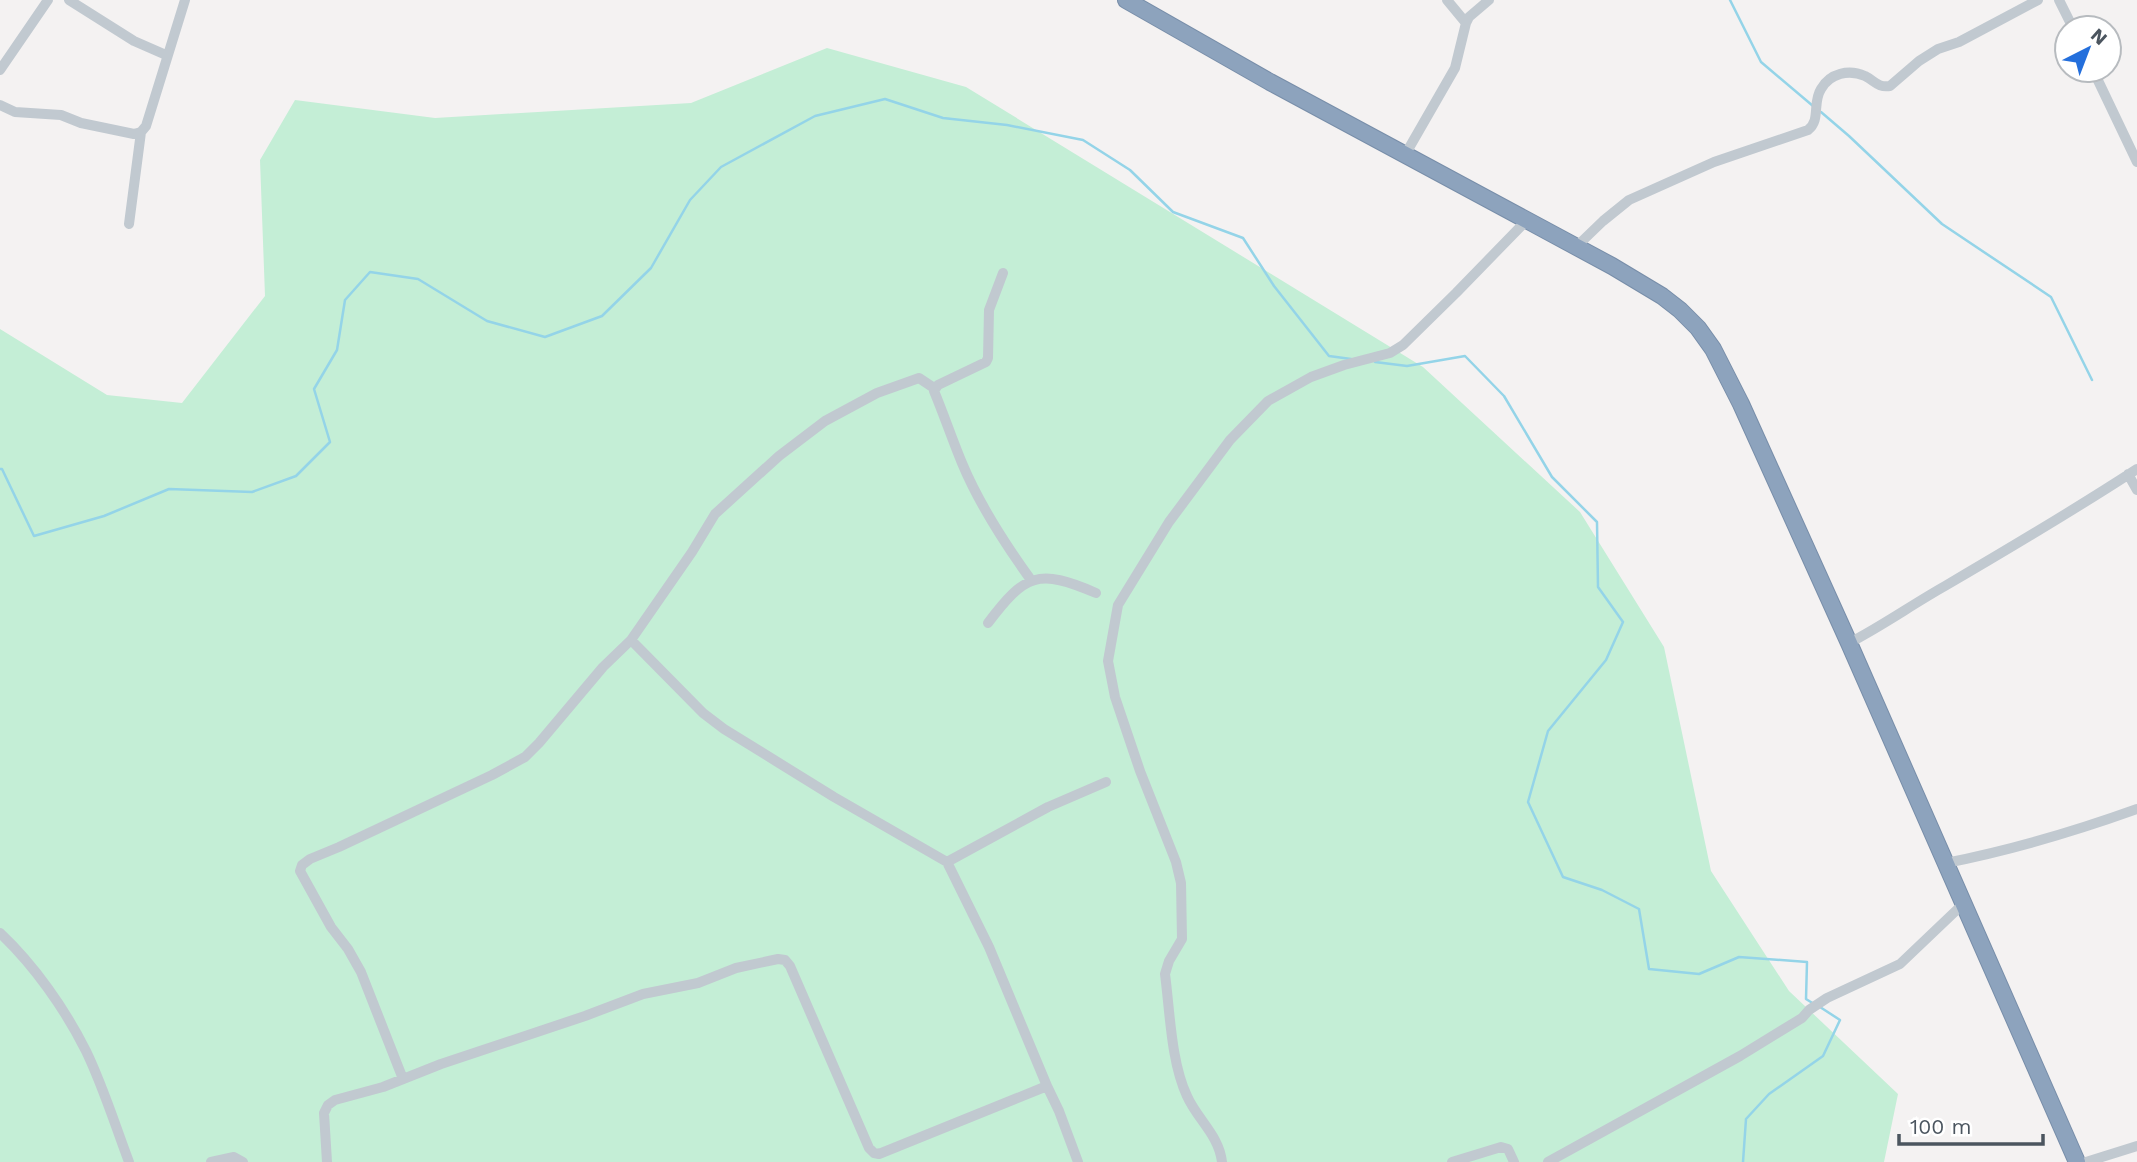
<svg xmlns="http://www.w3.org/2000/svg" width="2137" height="1162" font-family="'Work Sans',sans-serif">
<rect width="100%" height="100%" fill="#f4f2f2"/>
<path fill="#c4eed6" d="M827,48L966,87L1423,367L1580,512L1664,647L1711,871L1789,991L1898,1094L1884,1162H0V329L107,395L182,403L265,296L260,160L295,100L435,118L691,103Z"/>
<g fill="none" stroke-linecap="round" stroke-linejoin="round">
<path stroke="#94d4e8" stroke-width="2.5" d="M1730,0L1761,62L1813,106
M1821,112L1849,136L1942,224L2051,297L2092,380
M1375,362L1407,366L1465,356L1504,396L1552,477L1597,522L1598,587L1623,622L1606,660L1548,731L1528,802L1563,877L1602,890L1639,909L1649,969L1699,974L1739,957L1807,962L1806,999L1814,1004
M0,469H2L34,536L104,516L169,489L252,492L296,476L330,442L314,389L337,350L345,300L370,272L418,279L487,321L545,337L602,316L651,268L690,200L721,167L815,116L885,99L943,118L1007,125L1083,140L1130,170L1173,212L1243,238L1274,286L1329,356L1351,359
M1743,1162L1746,1119L1769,1094L1823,1056L1840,1020L1820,1007"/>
<g stroke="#788ea9" stroke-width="18">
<path id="highway" d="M1126,0L1270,82L1612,266L1662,296L1680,310L1698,328L1713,349L1741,404L1849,643L2077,1162"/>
</g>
<path stroke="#c1c9d0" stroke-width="10" d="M69,0L134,41L166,55
M1447,0L1466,23
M2059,0L2073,28
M0,70L48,0
M2093,70L2137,162
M0,105L15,112L61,115L81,123L134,134L141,132
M1405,155L1455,68L1466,23L1469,17L1489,0
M129,224L141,132L146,126L185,0
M1576,247L1603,221L1629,200L1714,162L1808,130C1821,120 1812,103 1821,89C1830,73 1849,69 1865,76C1875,81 1878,88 1890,86L1919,61L1938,49L1959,42L2038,0
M1003,273L989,310L988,358L986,362L938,385L934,391C944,415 952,439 962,463C979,504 1005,544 1031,580
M2128,474L2137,490
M988,623C1025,574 1038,568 1096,593
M631,640L703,713L724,729L834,797L947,862L989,947L1047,1086L1059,1111L1078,1162
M1849,643C1882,626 1913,604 1945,586C2010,548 2074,510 2137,469
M947,862L1048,807L1106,782
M1946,863C2012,850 2073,832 2137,809
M0,933C34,965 65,1009 86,1051C103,1086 115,1125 129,1162
M403,1079L361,972L348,949L331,927L300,871L302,865L310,859L339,847L492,775L525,757L539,743L603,667L631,640L692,552L715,514L779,456L825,421L877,393L919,378L934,388
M211,1162L234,1157L243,1162
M327,1162L324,1113L328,1105L335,1100L383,1087L441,1064L585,1016L643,994L698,983L736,968L778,959L785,960L790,966L869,1148L874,1153L879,1154L1047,1086
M1222,1162C1219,1135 1197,1119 1187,1096C1171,1062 1170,1012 1165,974L1169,961L1182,939L1181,883L1176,862L1140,771L1115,697L1108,661L1118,605L1169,522L1230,440L1268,401L1311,377L1344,365L1390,353L1403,345L1456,293L1526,221
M1452,1162L1501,1147L1508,1149L1514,1162
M1548,1162L1740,1056L1802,1018L1809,1010L1827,998L1900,964L1963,904
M2086,1162L2137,1146"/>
<use href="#highway" stroke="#8da3bd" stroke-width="16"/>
</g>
<g transform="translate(2088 49) rotate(42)"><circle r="33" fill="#ffffff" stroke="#b7bbbf" stroke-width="2"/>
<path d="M0-5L12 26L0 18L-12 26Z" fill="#246fdc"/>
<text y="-10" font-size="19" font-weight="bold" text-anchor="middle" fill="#4b555f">N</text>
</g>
<path d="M1899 1134v10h144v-10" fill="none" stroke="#4b555f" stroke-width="3.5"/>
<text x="1910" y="1134" font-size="21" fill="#4b555f" stroke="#ffffff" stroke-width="5" paint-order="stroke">100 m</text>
</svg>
